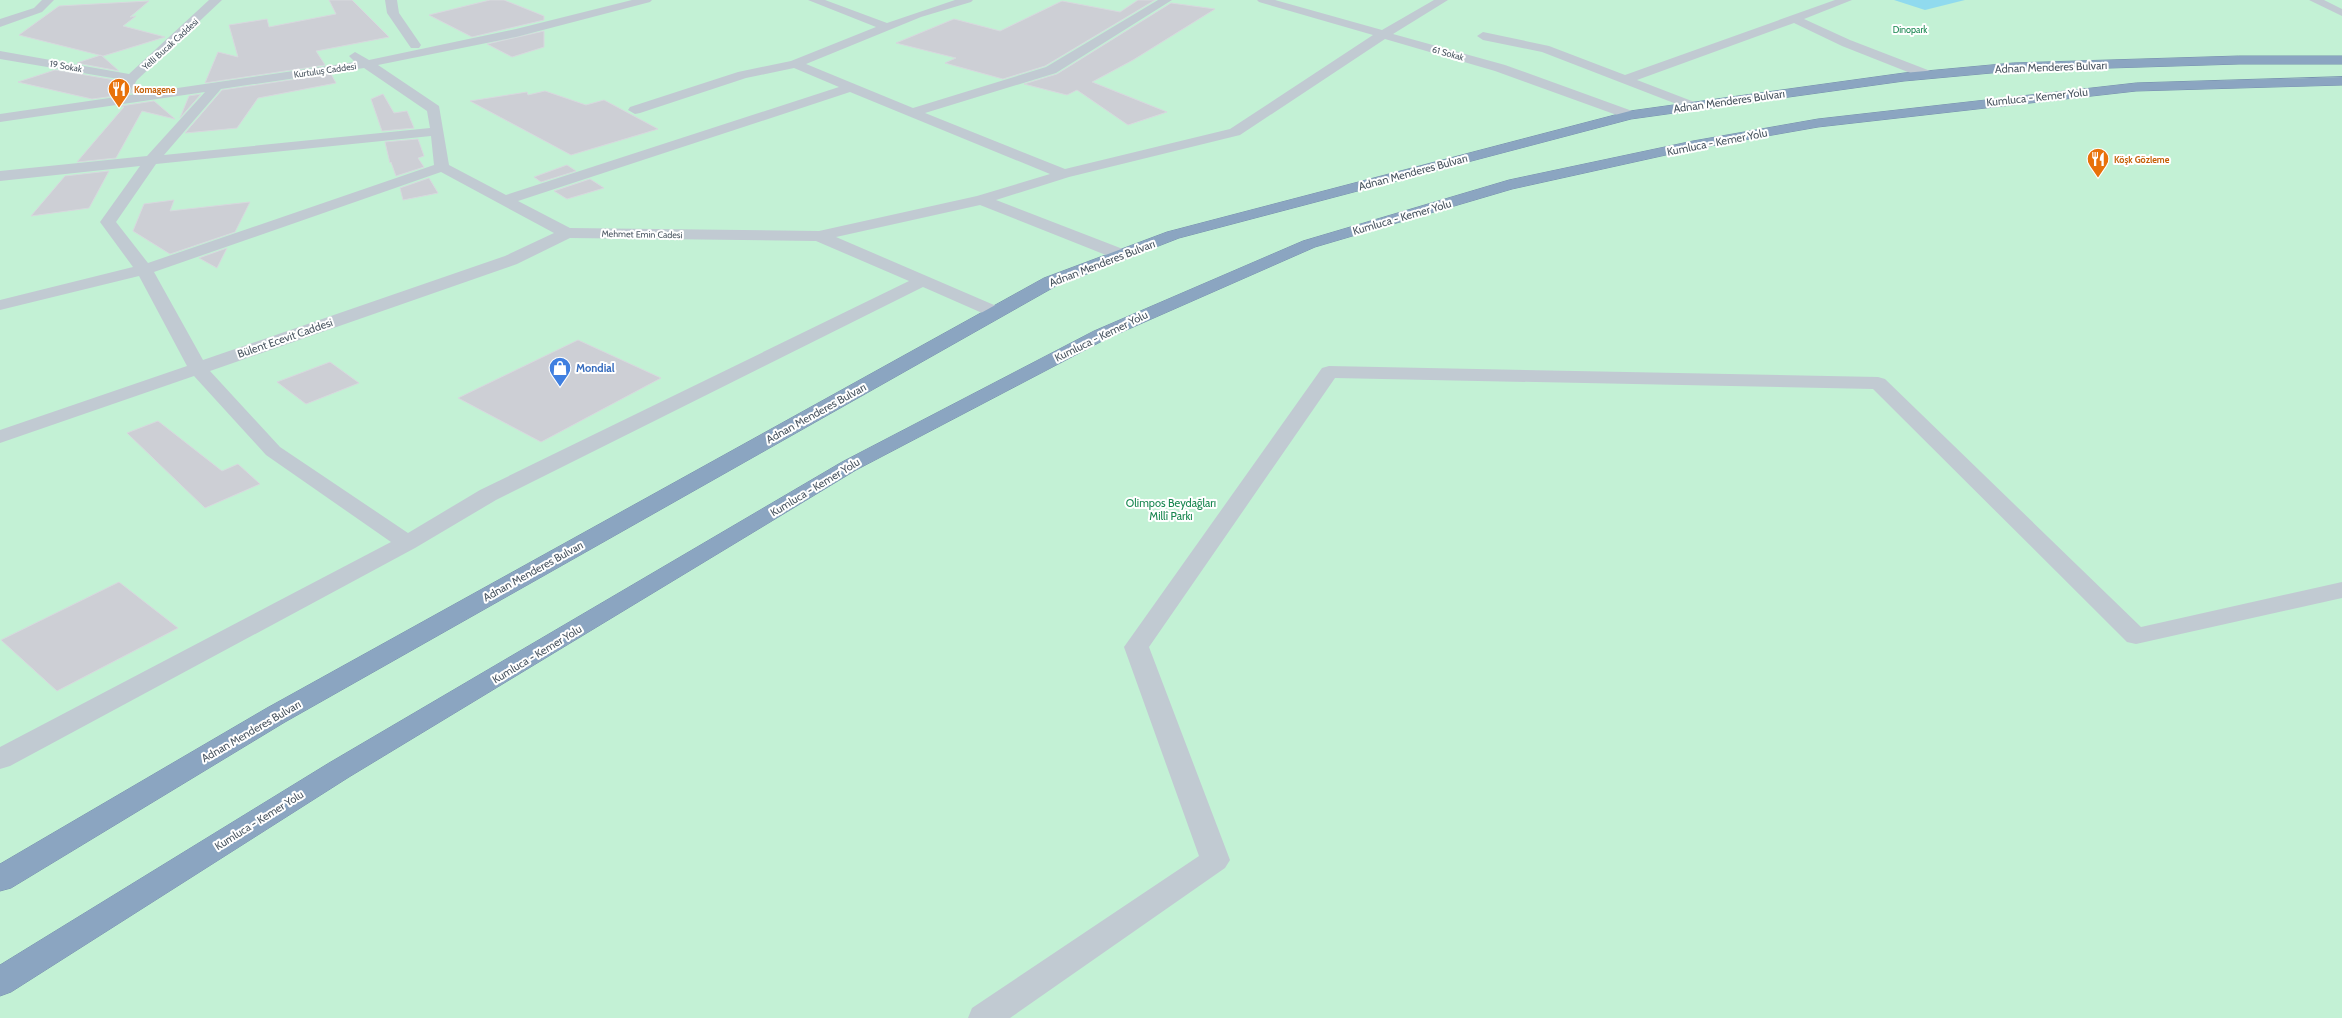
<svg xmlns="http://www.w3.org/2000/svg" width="2342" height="1018" font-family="Cabin,sans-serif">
<rect width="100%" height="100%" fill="#f5f3f3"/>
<path fill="#c3f1d5" d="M0,0H2342V1018H0Z"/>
<path fill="#90daee" d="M1894,0H1965L1925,10Z"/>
<path fill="#cdcfd5" stroke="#d7d9de" d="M329,0H352L389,37L316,51L325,65L205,83L218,52L238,57L229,25L267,19L269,27L336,14Z
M490,0H504L544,16V20L472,37L429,15Z
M1138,0H1155L1045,66L1003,79L945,63L956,58L896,43L954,19L1000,31L1062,1L1120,12Z
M149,1L130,17L136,16L123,26L165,37L103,56L19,35L59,6Z
M1171,3L1215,9L1133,60L1092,82L1167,112L1128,125L1077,90L1067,95L1024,84L1057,74Z
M544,31V47L512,57L487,44Z
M101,55L119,71L77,63Z
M55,70L121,81L117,90L120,94H130L92,99L18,82Z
M331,74L336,83L258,98L237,128L185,133L222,90Z
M136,85L140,88L142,86L149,91L130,93Z
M545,91L586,105L604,100L658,129L571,155L470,101L527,92L528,95Z
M201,94L180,118L189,96Z
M383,94L394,113L407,111L414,128L382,131L371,99Z
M154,101L175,119L142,111L116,158L77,162L124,107L121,106Z
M418,139L424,156L418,158L424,167L396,176L391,162L390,163L385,142Z
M567,165L576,171L541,182L534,177Z
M109,171L89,208L31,216L65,176Z
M429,178L438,193L403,200L400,188Z
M590,179L604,188L567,199L554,191Z
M174,200L170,211L250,202L235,232L170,254L133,231L144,204Z
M227,248L217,268L199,258Z
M578,340L661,378L541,442L458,398Z
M330,362L359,383L306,404L277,382Z
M158,421L222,471L238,464L260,484L205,508L127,433Z
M119,582L178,628L57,691L1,640Z"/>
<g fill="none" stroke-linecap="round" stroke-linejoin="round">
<g stroke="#7690ad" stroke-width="1">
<path id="highway" d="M2239,56H2342V64H2239L2013,71L1904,81L1631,119L1179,238L1056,286L285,722L11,888L0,891V864L267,708L1044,278L1167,232L1630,111L1904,73L2013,63Z
M2342,77V85L2136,91L1818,127L1693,149L1512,189L1315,247L1106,339L856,470L349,777L11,992L0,996V965L329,763L842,462L1094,331L1303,241L1509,180L1693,141L1818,119L2136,83Z"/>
</g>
<path fill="#c1cad2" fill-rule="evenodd" d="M42,0H54L42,12L0,27V19L34,8Z
M209,0H222L137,80L130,92H120L118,89L124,80L0,59V51L129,74Z
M385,0H397L399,13L421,45L419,48H411L387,13Z
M632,0H652L650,2L516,37L378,65L439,106L449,165L506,195L839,87L794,68L746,78L640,113L635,114L628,110L630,107L738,72L791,61L876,27L808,0H825L887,23L955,0H973L971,2L921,17L806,64L913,108L1046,67L1158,0H1172L1056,73L925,113L1065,169L1230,129L1373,35L1259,2L1257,0H1275L1382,30L1434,0H1448L1393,34L1505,65L1635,112L1637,115L1630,119L1625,118L1495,71L1385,39L1240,135L1069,177L996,200L1128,251L1130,255L1128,259H1116L980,205L836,237L1001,308L1004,312L1001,316H989L923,287L496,500L415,548L10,766L0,769V747L391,542L266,455L194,376L0,443V430L187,366L139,276L0,310V300L133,267L100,222L140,166L0,181V171L147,156L205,92L0,122V114L355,62L349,56L355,52L369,60L516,29ZM364,68L427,111L430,128L164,155L221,89ZM850,92L1050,174L977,196L819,231L570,228L518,201ZM431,136L434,165L148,263L116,222L156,164ZM441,172L554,233L505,256L203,360L154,272ZM570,238L816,241L909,281L480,490L408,533L280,447L210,371L517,264Z
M1835,0H1852L1804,19L1850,40L1933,72L1934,75L1933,78H1923L1842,46L1794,23L1637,80L1697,103L1699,106L1697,109L1692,110L1542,52L1483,40L1477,36L1483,32L1549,46L1625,75Z
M2309,0H2324L2342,9V16Z
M1329,366L1878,377L1885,379L2141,627L2342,582V598L2136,644L2127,642L1873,389L1335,378L1149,647L1230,860L1225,868L1010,1018H968L972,1008L1199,856L1124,647L1322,368Z"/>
<use href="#highway" fill="#8ba5c1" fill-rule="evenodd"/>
</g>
<defs>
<g id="restaurant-pin" transform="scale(1.15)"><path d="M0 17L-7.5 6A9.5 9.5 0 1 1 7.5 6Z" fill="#e8710a" stroke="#fff"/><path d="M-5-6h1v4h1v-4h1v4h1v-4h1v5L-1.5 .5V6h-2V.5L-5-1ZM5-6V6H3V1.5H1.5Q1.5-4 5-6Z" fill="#fff"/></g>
<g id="shop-pin" transform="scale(1.15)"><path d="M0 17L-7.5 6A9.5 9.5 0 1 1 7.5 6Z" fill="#3f7fe0" stroke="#fff"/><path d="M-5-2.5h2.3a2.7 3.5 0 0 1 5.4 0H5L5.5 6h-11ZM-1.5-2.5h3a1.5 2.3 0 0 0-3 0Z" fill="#fff"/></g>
</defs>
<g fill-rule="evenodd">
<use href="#restaurant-pin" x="119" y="89"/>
<use href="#restaurant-pin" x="2098" y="159"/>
<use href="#shop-pin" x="560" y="368"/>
</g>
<g text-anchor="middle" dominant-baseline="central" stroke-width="4" stroke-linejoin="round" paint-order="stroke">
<g font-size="9" fill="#17864f" stroke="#fff">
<text x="1910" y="29">Dinopark</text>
</g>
<g font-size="9" fill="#4a5661" stroke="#fff">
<text transform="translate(170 44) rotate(-42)">Yelli Bucak Caddesi</text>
<text transform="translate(1448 53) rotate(16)">61 Sokak</text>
<text transform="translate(66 66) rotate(10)">19 Sokak</text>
<text transform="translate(325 70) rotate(-8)">Kurtuluş Caddesi</text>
<text transform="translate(642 234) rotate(1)">Mehmet Emin Cadesi</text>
</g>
<g font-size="9" font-weight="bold" fill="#c56008" stroke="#fff" text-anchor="start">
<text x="134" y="89">Komagene</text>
<text x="2114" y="159">Köşk Gözleme</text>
</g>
<g font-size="11" fill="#4a5661" stroke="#fff">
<text transform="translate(2051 67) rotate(-2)">Adnan Menderes Bulvarı</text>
<text transform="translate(2037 97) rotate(-6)">Kumluca - Kemer Yolu</text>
<text transform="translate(1729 101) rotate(-8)">Adnan Menderes Bulvarı</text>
<text transform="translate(1717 142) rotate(-11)">Kumluca - Kemer Yolu</text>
<text transform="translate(1413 172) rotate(-15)">Adnan Menderes Bulvarı</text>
<text transform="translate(1402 217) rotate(-16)">Kumluca - Kemer Yolu</text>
<text transform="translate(1102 263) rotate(-21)">Adnan Menderes Bulvarı</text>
<text transform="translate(1101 336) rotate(-26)">Kumluca - Kemer Yolu</text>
<text transform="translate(285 338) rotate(-19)">Bülent Ecevit Caddesi</text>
<text transform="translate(816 413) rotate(-29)">Adnan Menderes Bulvarı</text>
<text transform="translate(815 487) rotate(-31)">Kumluca - Kemer Yolu</text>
<text transform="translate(533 571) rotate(-29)">Adnan Menderes Bulvarı</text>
<text transform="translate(537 654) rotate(-31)">Kumluca - Kemer Yolu</text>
<text transform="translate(251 731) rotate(-30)">Adnan Menderes Bulvarı</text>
<text transform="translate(259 820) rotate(-32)">Kumluca - Kemer Yolu</text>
</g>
<g font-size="11" font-weight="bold" fill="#366cbe" stroke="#fff" text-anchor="start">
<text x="576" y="368">Mondial</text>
</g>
<g font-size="11" fill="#17864f" stroke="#fff">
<text x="1171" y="503">Olimpos Beydağları<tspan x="1171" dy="13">Millî Parkı</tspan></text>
</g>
</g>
</svg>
